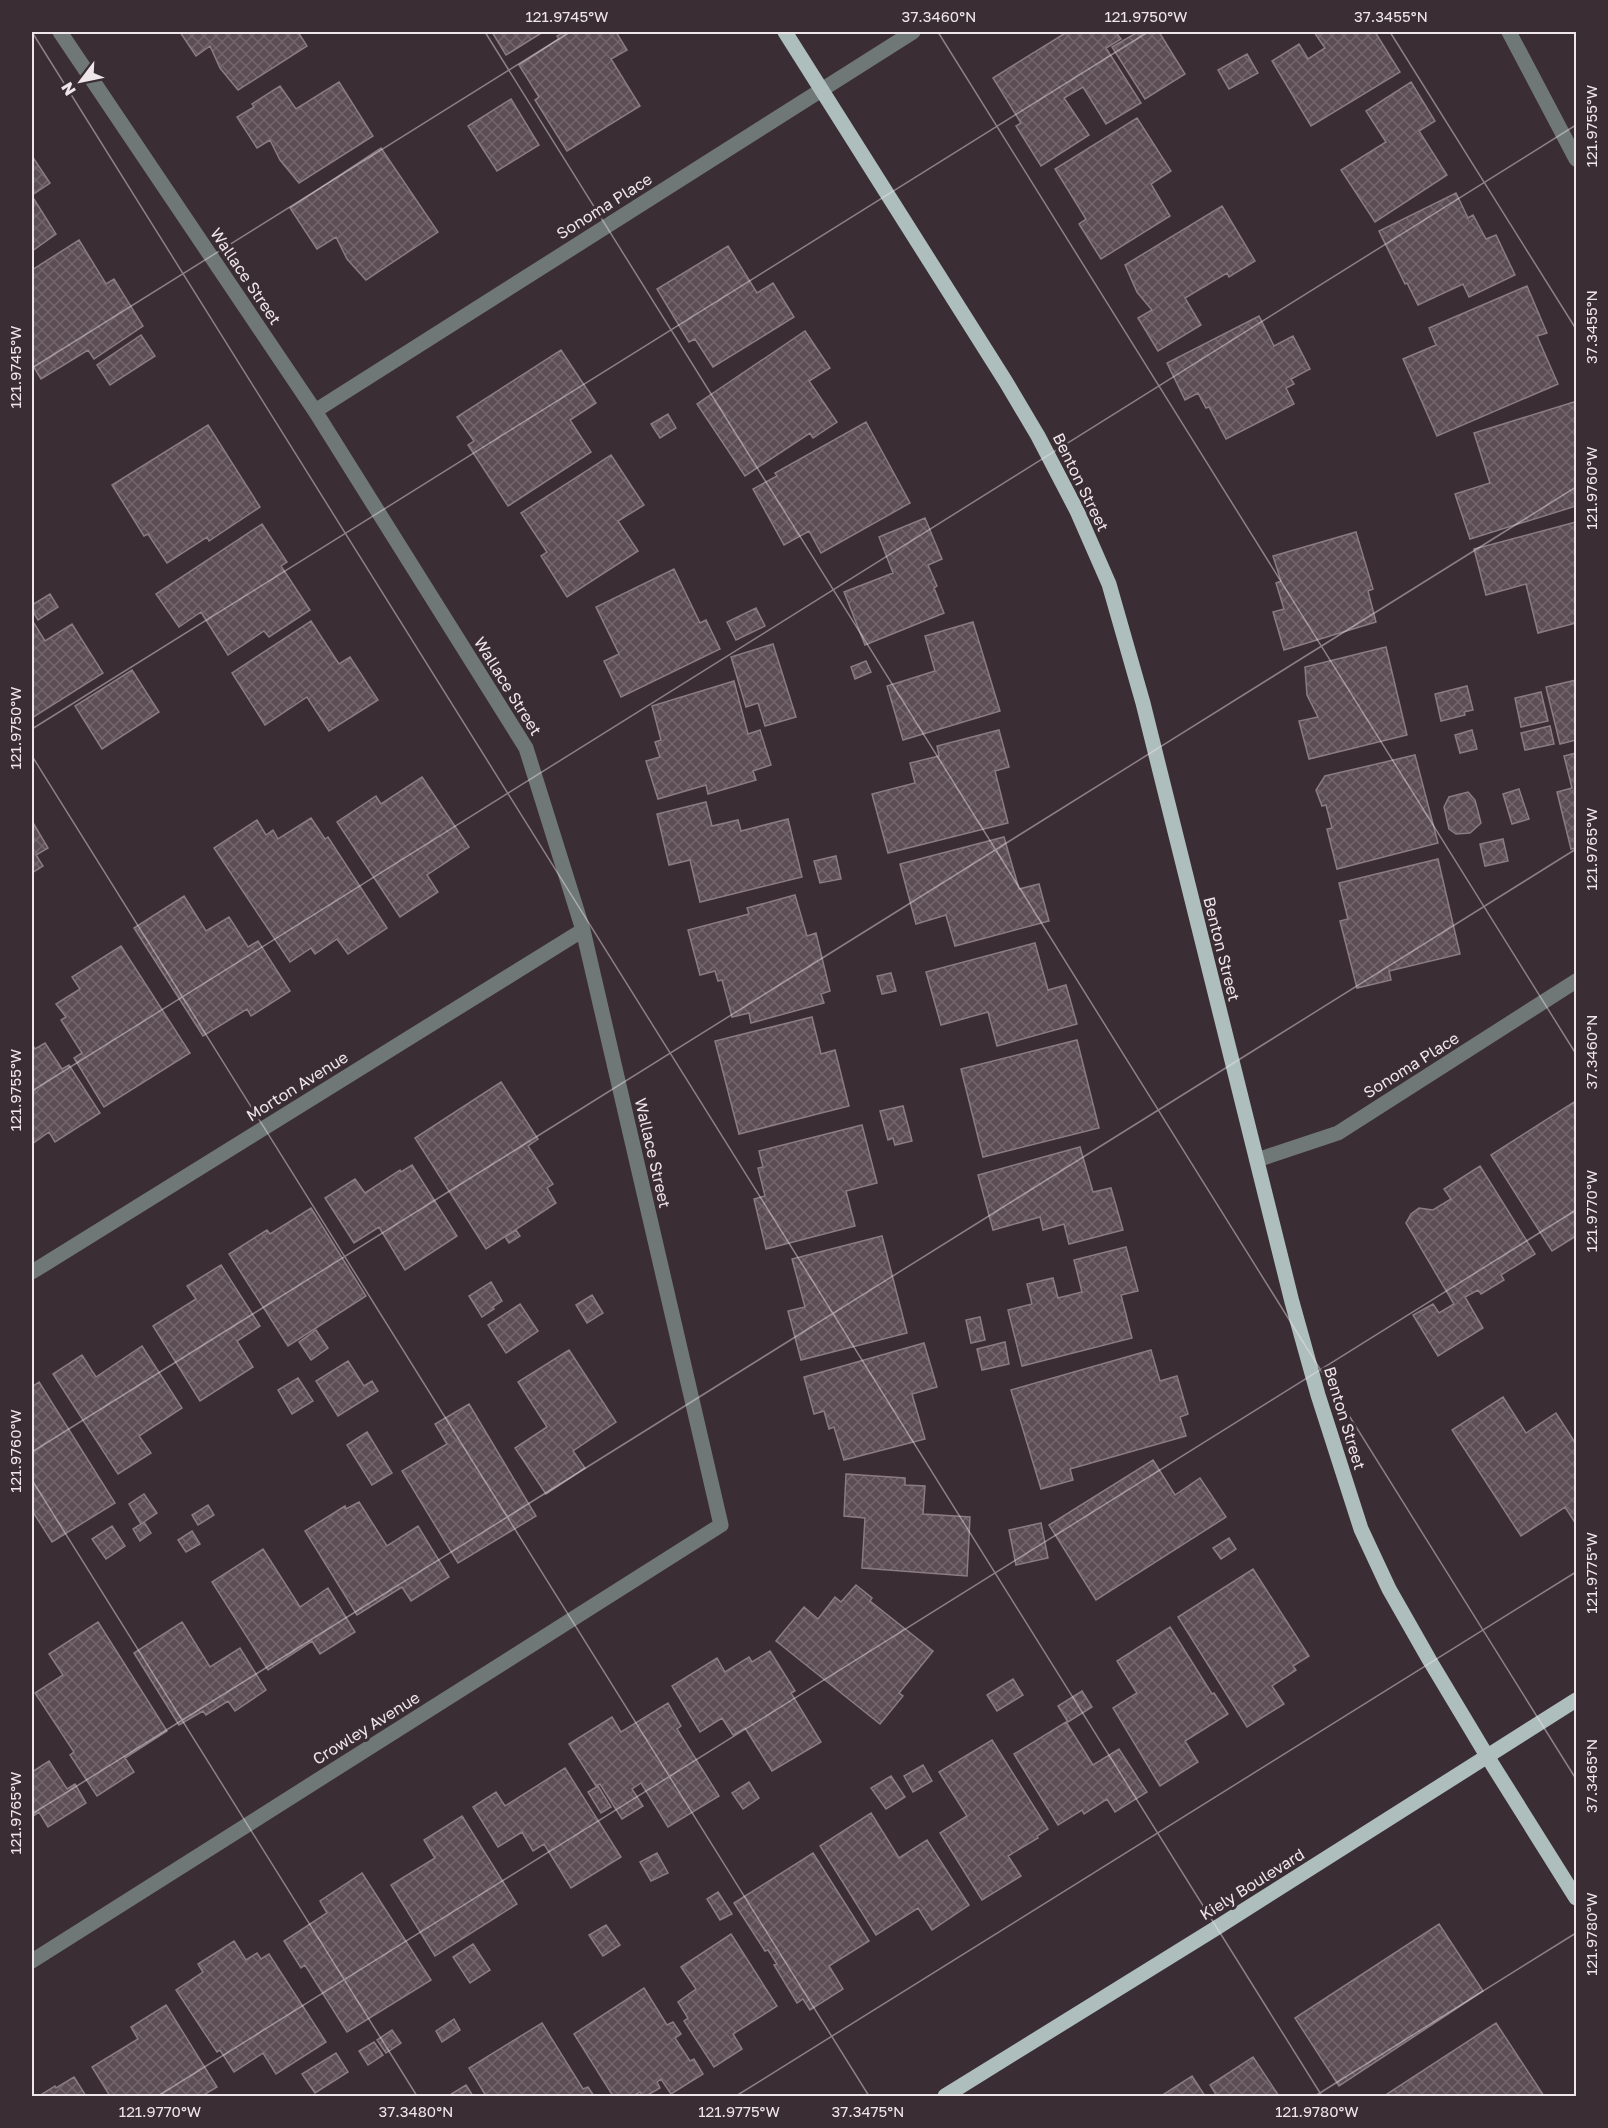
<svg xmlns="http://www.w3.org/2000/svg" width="1608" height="2128" font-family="'Golos Text',sans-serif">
<defs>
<pattern id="building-cross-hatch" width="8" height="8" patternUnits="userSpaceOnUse" patternTransform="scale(1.5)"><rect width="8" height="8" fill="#5b4d53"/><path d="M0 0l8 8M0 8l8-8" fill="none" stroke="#73676c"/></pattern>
</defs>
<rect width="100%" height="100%" fill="#3a2d33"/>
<path fill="url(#building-cross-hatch)" stroke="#8b7c83" stroke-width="1.5" d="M180,32H298L307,46L238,90L220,68L210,46L196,56Z
M492,32H543L506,55Z
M565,32H616L627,50L611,59L640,106L567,151L535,100L539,97L519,65L559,39L557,36Z
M1067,32H1116L1121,39L1106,48L1141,103L1106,124L1083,87L1064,98L1089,135L1041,166L1016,126L1021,123L993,78Z
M1138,32H1159L1185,74L1145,99L1112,47Z
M1314,32H1375L1400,72L1311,126L1272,61L1299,44L1308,59L1325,48Z
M1247,54L1258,73L1229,89L1218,70Z
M339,82L373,136L299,183L280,160L270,140L257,148L237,117L254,107L252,104L280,86L296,109Z
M1411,82L1435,121L1419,131L1447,175L1375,222L1341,170L1386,142L1366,111Z
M511,99L539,145L497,171L468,126Z
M1137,118L1171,171L1151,184L1170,216L1101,259L1079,224L1086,219L1055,169Z
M381,148L438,232L366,280L347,259L336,237L317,249L290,208Z
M32,156L50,183L32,195Z
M1456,193L1468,218L1473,215L1486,239L1496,235L1515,275L1469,297L1463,284L1418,305L1407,283L1405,284L1379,231Z
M32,196L56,234L32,251Z
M1222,206L1255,261L1229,277L1227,273L1185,298L1201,325L1158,351L1138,318L1152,310L1137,292L1125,265Z
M79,240L106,284L114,279L143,326L94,359L88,350L41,379L32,364V270Z
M728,246L757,293L773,283L794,317L713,367L695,339L689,342L657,289Z
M1527,286L1547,333L1537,336L1558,384L1437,436L1403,359L1436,345L1429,328Z
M1259,316L1274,346L1293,336L1310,369L1291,379L1294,384L1286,388L1294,404L1226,439L1209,407L1206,408L1198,393L1185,400L1167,363Z
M805,331L830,368L809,381L837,422L813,438L810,433L745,476L697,404Z
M141,335L155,356L110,385L97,365Z
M561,350L596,403L570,420L591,452L508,506L468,445L474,441L457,417Z
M1574,402L1576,410V506L1470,539L1455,494L1490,483L1474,433Z
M668,414L676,428L660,438L651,424Z
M866,422L910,503L821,553L809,531L784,545L753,489L777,476L775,473Z
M208,425L260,507L209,541L207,537L167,563L148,534L144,536L112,485Z
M611,455L644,505L618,521L638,551L567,597L541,556L547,552L521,513Z
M925,518L942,559L928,565L937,586L934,588L944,613L865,645L844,592L893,573L879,537Z
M1576,522V623L1538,633L1526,584L1486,595L1474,549Z
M262,524L287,562L281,566L310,610L269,637L264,631L228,655L201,612L179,627L156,594Z
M1356,532L1373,589L1368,591L1376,622L1284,650L1273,612L1284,609L1276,583L1281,581L1273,556Z
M674,569L700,623L706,620L720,649L621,697L604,661L619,654L596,607Z
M50,594L58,607L38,620L32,610V605Z
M756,608L765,626L736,640L727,622Z
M32,620L45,641L72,624L103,673L32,718Z
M311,621L339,664L350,657L378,700L329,731L307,697L265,725L232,673Z
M973,622L1000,711L903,740L887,686L935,671L925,636Z
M773,644L796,717L765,726L758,703L746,707L731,657Z
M1386,647L1407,735L1309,759L1299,721L1318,717L1307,695L1305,667Z
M866,661L871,672L855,679L851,667Z
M132,670L159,712L102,749L75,706Z
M1576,680V740L1560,744L1546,687Z
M734,681L748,734L760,730L771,765L753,771L756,780L708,794L706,785L658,799L646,761L660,757L655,742L661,740L652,706Z
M1467,686L1473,710L1464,712L1465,715L1441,721L1435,694Z
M1541,692L1548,721L1521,727L1515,698Z
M1550,726L1554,744L1525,750L1521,733Z
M999,730L1009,767L995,771L1008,823L888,853L872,794L915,783L910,763L939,756L937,746Z
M1472,730L1477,749L1460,753L1455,735Z
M1576,753V848L1571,849L1557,792L1572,788L1564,756Z
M1415,755L1438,843L1337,869L1327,829L1332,828L1326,805L1322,806L1316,790L1325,776Z
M422,777L469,847L427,875L438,892L400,917L337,822L376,796L381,804Z
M1519,789L1529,819L1512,824L1503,794Z
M1468,792L1475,800L1481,823L1470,833L1456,834L1449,829L1444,807L1449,797Z
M706,802L712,826L738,820L741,831L788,819L802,877L700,902L690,860L669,865L657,814Z
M311,818L325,839L328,837L387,928L348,954L337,939L315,954L311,948L290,962L214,848L257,820L266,835L273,830L278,839Z
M32,821L48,848L36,855L43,866L32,873Z
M1004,837L1019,889L1039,884L1049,921L955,946L946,915L916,924L900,864Z
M1503,839L1508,861L1485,866L1480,844Z
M836,856L841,879L820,883L814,861Z
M1438,859L1460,954L1389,971L1391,980L1357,988L1340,921L1348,919L1339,883Z
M795,895L807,936L816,933L830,991L821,994L824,1003L751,1023L749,1013L732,1017L722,980L718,981L715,971L700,975L688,930L749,914L747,908Z
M184,896L206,931L229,917L248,947L258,941L290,991L251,1016L247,1009L203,1036L134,928Z
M1035,943L1048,990L1066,985L1077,1024L997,1046L988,1012L941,1025L926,972Z
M121,946L190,1053L104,1107L74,1058L82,1053L61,1020L66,1017L56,1004L80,989L72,977Z
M891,973L896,991L882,994L877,976Z
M812,1017L821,1054L835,1050L849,1106L739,1134L715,1041Z
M1077,1040L1099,1128L983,1157L961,1069Z
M45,1043L62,1069L69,1065L100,1113L55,1142L49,1132L32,1144V1044L35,1049Z
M501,1082L538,1139L528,1146L553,1184L547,1188L556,1203L486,1249L415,1138Z
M1574,1102L1576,1106V1236L1552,1251L1491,1155Z
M903,1106L912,1141L895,1145L893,1138L888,1140L880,1111Z
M862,1125L877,1183L846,1191L855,1226L766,1249L754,1199L765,1196L758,1168L763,1167L759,1151Z
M1080,1147L1093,1192L1111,1188L1123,1230L1069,1244L1064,1224L1043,1230L1040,1217L993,1230L978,1175Z
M412,1165L457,1236L405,1270L379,1227L354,1243L325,1198L355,1179L365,1193L400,1170L401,1172Z
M1480,1166L1535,1254L1501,1275L1504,1280L1481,1294L1478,1290L1465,1297L1483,1328L1438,1356L1413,1315L1433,1304L1439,1313L1454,1304L1406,1223L1411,1214L1419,1208L1433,1210L1451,1199L1444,1189Z
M311,1208L366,1296L288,1346L229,1254L267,1230L270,1234Z
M516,1230L520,1236L509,1243L505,1237Z
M882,1236L907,1333L801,1360L788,1311L805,1307L792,1259Z
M1126,1247L1138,1291L1121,1295L1132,1338L1022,1366L1008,1310L1032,1304L1027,1284L1053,1278L1058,1298L1082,1292L1074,1260Z
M221,1265L260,1326L237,1341L253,1367L200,1401L153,1326L196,1299L187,1286Z
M491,1282L502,1301L493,1307L494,1309L482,1317L469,1296Z
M592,1295L603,1313L587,1323L576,1305Z
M520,1304L538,1331L506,1353L488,1325Z
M980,1317L985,1340L971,1343L966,1320Z
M316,1330L328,1348L311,1360L299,1342Z
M1005,1342L1009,1364L982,1370L977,1349Z
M924,1343L937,1387L912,1394L925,1439L844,1460L834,1427L829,1429L824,1411L814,1414L804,1377Z
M142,1346L182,1408L139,1436L151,1453L118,1474L53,1374L82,1355L96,1377Z
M569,1350L616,1422L573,1451L585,1468L546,1494L515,1448L547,1427L518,1382Z
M1151,1350L1160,1381L1177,1376L1188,1414L1180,1417L1186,1436L1070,1469L1073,1480L1041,1489L1011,1390Z
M348,1361L364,1386L372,1381L378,1391L338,1416L316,1381Z
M298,1378L313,1401L292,1414L278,1390Z
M39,1382L115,1503L52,1542L33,1512L32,1513V1387Z
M1503,1397L1526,1433L1556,1413L1576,1444V1519L1574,1521L1565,1507L1521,1536L1452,1430Z
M469,1404L536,1516L458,1563L402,1471L447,1444L435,1424Z
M367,1432L392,1473L372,1485L347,1445Z
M1153,1460L1175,1495L1200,1478L1226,1517L1096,1600L1049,1525Z
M846,1474L905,1478V1485L925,1486L923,1514L970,1517L967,1576L862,1568L865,1518L844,1516Z
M144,1494L157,1513L141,1524L129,1504Z
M359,1502L387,1546L418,1526L449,1577L411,1601L402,1587L357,1615L305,1531L345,1506L346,1509Z
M208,1505L214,1515L198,1525L192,1515Z
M144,1522L151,1533L140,1541L133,1529Z
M1041,1523L1048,1558L1016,1565L1009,1530Z
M112,1526L125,1546L106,1559L92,1539Z
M192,1531L200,1544L186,1552L178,1540Z
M1229,1538L1236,1549L1221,1559L1213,1548Z
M263,1549L300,1607L328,1588L355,1632L320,1654L312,1641L268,1670L212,1582Z
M1253,1569L1309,1656L1293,1666L1296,1670L1272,1686L1284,1704L1247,1727L1178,1617Z
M856,1585L872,1598L870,1601L933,1651L899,1693L903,1696L880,1724L776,1641L804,1607L818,1619L835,1597L841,1602Z
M98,1622L167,1731L125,1758L134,1772L97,1796L70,1755L74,1752L35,1693L63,1675L49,1654Z
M182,1622L210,1667L240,1648L266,1690L235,1711L228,1701L206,1715L203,1711L179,1725L134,1653Z
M1170,1627L1212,1694L1214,1693L1228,1714L1185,1741L1198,1762L1160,1786L1113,1708L1137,1693L1117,1661Z
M770,1651L795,1691L791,1693L821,1742L772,1771L745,1728L733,1735L722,1718L700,1732L672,1686L717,1658L725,1672L749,1657L752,1662Z
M1013,1679L1023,1695L997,1711L987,1695Z
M1082,1691L1092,1707L1068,1722L1058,1706Z
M668,1703L681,1726L677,1729L719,1796L668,1827L641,1783L632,1789L643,1806L622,1819L600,1784L596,1786L569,1744L612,1717L621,1732Z
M1066,1722L1093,1765L1119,1749L1147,1792L1115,1812L1107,1799L1084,1814L1082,1810L1058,1825L1014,1754Z
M992,1740L1048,1829L1037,1836L1038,1838L1008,1856L1021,1876L982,1900L940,1833L967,1816L939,1772Z
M49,1761L67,1789L75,1784L86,1803L48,1827L39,1812L32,1817V1772Z
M923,1765L932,1781L913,1792L904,1776Z
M565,1768L621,1857L571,1888L544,1844L533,1851L522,1832L498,1847L473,1807L496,1792L505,1806Z
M891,1776L905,1797L886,1809L871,1788Z
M749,1782L759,1798L743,1809L732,1793Z
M598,1786L611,1807L601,1813L588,1792Z
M871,1813L899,1858L927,1840L969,1905L932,1930L918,1908L876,1935L820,1846Z
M462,1816L517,1904L435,1956L391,1885L435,1858L424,1840Z
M657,1853L668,1873L651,1881L640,1862Z
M813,1853L869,1941L829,1966L843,1989L810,2010L803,1999L797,2003L774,1965L777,1964L768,1950L765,1951L734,1903Z
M362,1873L431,1980L347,2032L305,1965L301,1968L284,1941L327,1913L320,1901Z
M718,1892L732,1914L720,1920L707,1899Z
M1439,1924L1483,1991L1339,2086L1295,2018Z
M606,1925L620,1945L603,1956L589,1935Z
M731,1934L777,2006L733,2034L742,2049L714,2067L684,2021L688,2018L678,2002L696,1989L681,1967Z
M234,1941L246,1960L257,1953L261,1959L269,1954L326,2042L276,2074L263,2053L234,2072L220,2050L217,2052L176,1990L203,1972L198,1964Z
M473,1944L490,1970L470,1983L453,1957Z
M644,1988L667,2025L673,2022L681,2034L675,2038L690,2061L694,2059L703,2074L671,2094L661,2079L657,2082L660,2088L646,2096H643L640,2092L633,2096H613L574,2034Z
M166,2005L217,2087L202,2096H110L92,2067L138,2039L131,2027Z
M454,2019L460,2030L442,2042L436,2031Z
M542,2023L583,2089L588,2087L594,2096H486L469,2068Z
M1496,2023L1544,2096H1384Z
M392,2030L401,2043L386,2053L377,2040Z
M374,2042L383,2055L368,2065L359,2051Z
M336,2053L348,2072L315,2093L302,2074Z
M1253,2057L1279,2096H1217L1210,2085Z
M1192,2076L1205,2096H1161Z
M74,2077L86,2096H39L55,2086L56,2088Z
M466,2085L473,2096H448Z"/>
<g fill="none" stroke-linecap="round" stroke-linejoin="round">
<path stroke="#707877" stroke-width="15" d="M1509,32L1576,159
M315,411L913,32
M1257,1160L1338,1133L1576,981
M32,1272L583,930
M32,1961L721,1525L583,930L526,748L315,411L60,32"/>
<path stroke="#aebebc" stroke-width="15" d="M785,32L1006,382L1038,436L1077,511L1109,584L1143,703L1292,1302L1318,1395L1361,1529L1389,1589L1430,1661L1487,1756L1576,1898
M945,2096L1213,1930L1576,1700"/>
</g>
<path fill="none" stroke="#efe6ea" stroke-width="1.5" stroke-opacity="0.45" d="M32,32L1322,2096M485,32L1576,1779M938,32L1576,1054M1390,32L1576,329M32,368L570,32M32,729L1148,32M32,756L869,2096M32,1091L1576,125M32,1452L1576,487M32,1480L417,2096M32,1814L1576,849M158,2096L1576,1210M736,2096L1576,1572M1315,2096L1576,1933"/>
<g text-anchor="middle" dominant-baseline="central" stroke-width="6" stroke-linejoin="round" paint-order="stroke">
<g font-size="16" fill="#efe6ea" stroke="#3a2d33">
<text transform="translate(604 206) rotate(-32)">Sonoma Place</text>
<text transform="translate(246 276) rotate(56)">Wallace Street</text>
<text transform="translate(1081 482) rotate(64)">Benton Street</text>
<text transform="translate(508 686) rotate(58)">Wallace Street</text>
<text transform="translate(1222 949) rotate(76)">Benton Street</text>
<text transform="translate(1411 1065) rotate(-32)">Sonoma Place</text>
<text transform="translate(297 1086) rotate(-32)">Morton Avenue</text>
<text transform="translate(653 1153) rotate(77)">Wallace Street</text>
<text transform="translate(1345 1418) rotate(73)">Benton Street</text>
<text transform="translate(366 1728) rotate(-32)">Crowley Avenue</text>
<text transform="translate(1252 1884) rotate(-32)">Kiely Boulevard</text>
</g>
</g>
<rect width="1608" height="2128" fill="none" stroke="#3a2d33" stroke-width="66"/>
<g transform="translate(81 81) rotate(238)" stroke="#3a2d33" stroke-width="4.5" paint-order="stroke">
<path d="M0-4.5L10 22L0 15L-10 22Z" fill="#efe6ea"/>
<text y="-9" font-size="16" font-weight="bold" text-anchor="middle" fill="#efe6ea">N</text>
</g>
<rect x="33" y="33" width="1542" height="2062" fill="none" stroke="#efe6ea" stroke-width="2"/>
<g font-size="15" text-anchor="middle" fill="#efe6ea">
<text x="567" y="22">121.9745°W</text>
<text x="939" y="22">37.3460°N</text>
<text x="1146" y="22">121.9750°W</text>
<text x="1391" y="22">37.3455°N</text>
<text transform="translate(1592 126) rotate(-90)" y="5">121.9755°W</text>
<text transform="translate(1592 327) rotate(-90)" y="5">37.3455°N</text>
<text transform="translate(16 367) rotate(-90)" y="5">121.9745°W</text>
<text transform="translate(1592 488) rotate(-90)" y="5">121.9760°W</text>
<text transform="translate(16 728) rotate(-90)" y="5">121.9750°W</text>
<text transform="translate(1592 849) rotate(-90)" y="5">121.9765°W</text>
<text transform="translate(1592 1052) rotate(-90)" y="5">37.3460°N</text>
<text transform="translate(16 1090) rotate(-90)" y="5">121.9755°W</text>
<text transform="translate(1592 1211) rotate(-90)" y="5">121.9770°W</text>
<text transform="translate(16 1451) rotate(-90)" y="5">121.9760°W</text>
<text transform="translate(1592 1573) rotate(-90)" y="5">121.9775°W</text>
<text transform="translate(1592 1776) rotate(-90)" y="5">37.3465°N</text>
<text transform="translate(16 1813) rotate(-90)" y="5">121.9765°W</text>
<text transform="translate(1592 1934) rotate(-90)" y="5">121.9780°W</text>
<text x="160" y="2117">121.9770°W</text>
<text x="416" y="2117">37.3480°N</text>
<text x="739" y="2117">121.9775°W</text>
<text x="868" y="2117">37.3475°N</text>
<text x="1317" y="2117">121.9780°W</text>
</g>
</svg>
